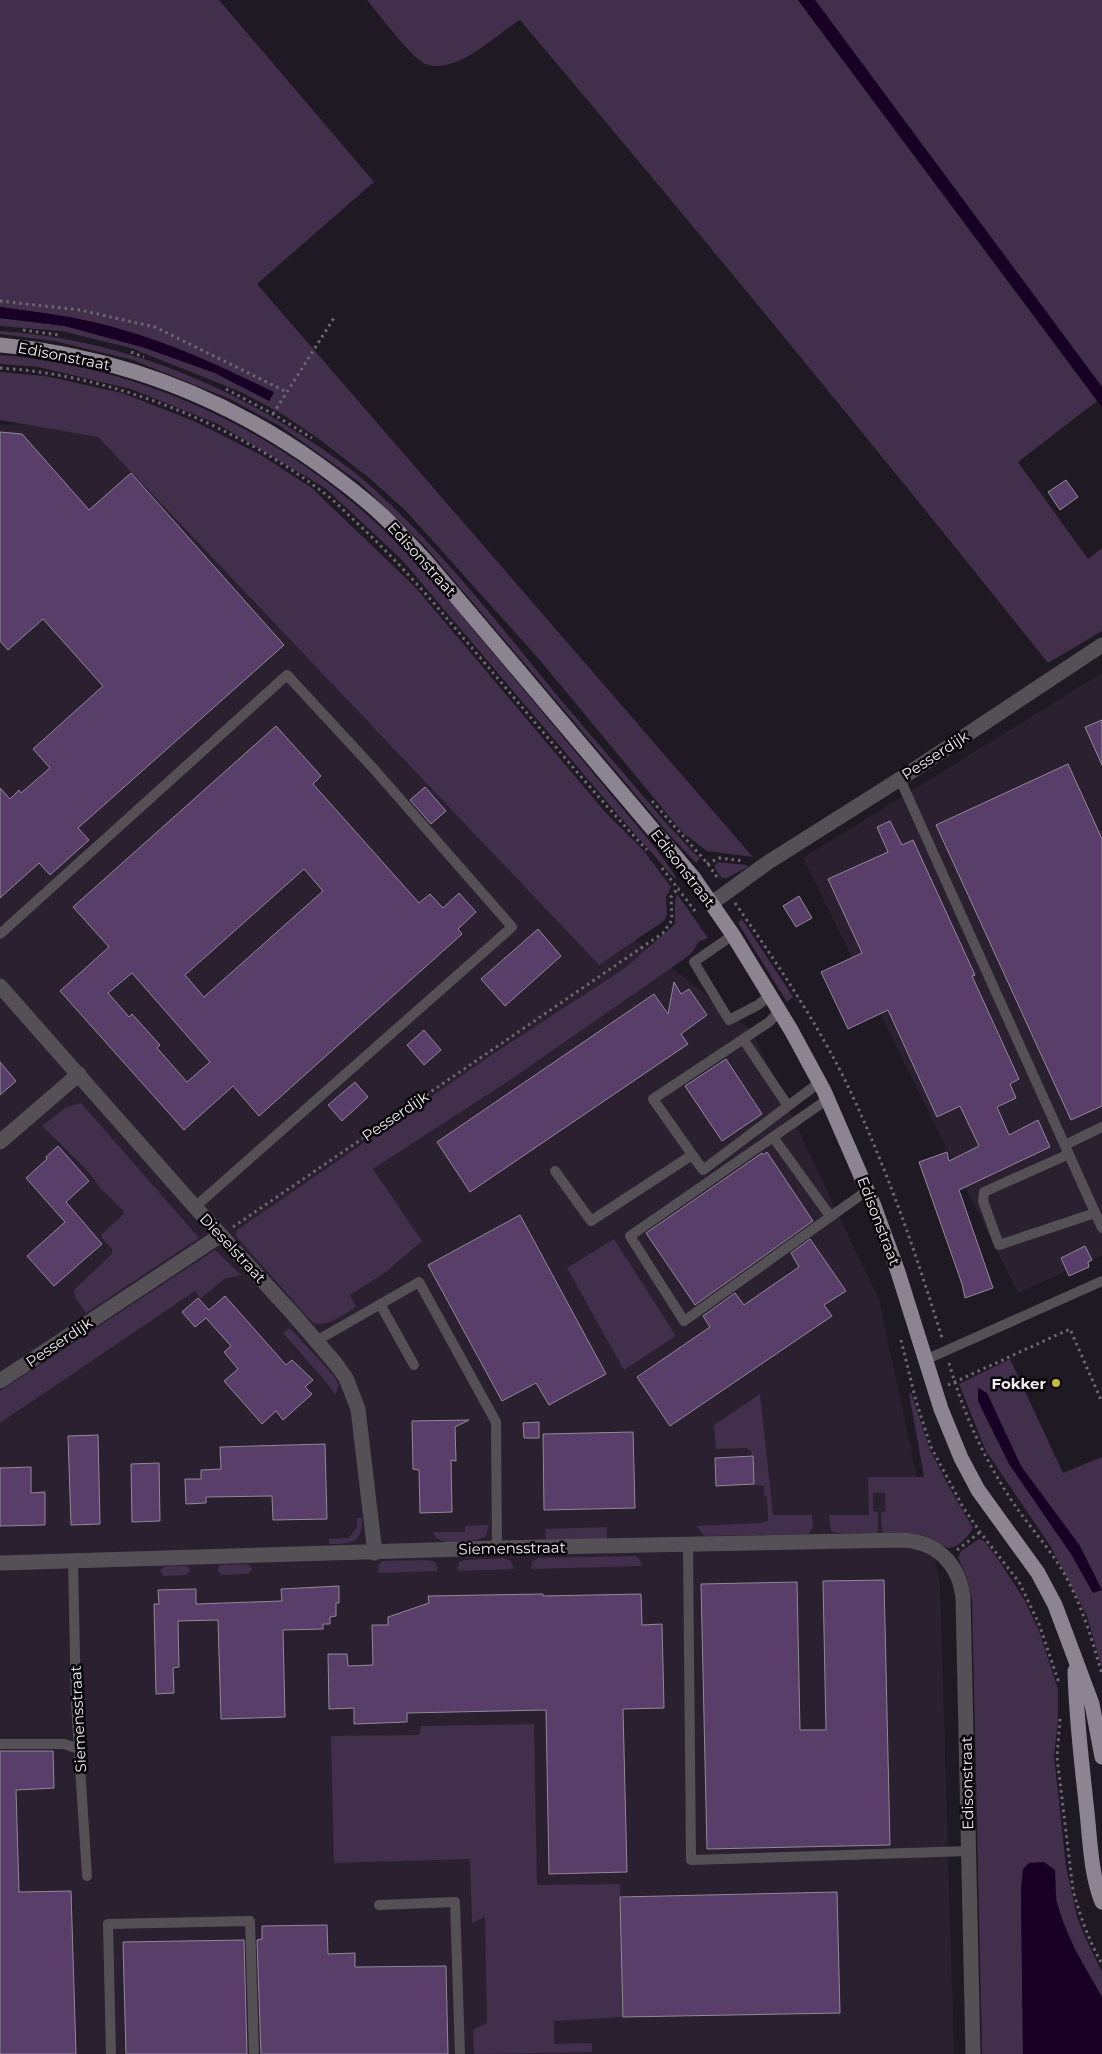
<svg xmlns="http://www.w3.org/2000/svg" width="1102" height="2054" font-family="Montserrat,sans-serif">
<rect width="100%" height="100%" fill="#1f1923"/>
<path fill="#2a2030" d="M0,424L107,427L570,888L751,1030L879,1300L940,1583L954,2054H0Z
M1102,673V1255L1018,1293L803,858Z"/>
<path fill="#412f4b" d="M0,0H219L374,182L257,284L753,857L707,851L683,833L538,658L406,511L368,477L319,439L282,414L241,392L131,348L61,331L0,326V318L65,326L143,347L215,373L269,400L274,393L72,317L0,307Z
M367,0H798L1097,401L1018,462L1088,559L1102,548V631L1048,663C875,446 699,232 520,20C501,32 485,47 465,58C455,63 439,68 428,65C414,62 378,13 367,0Z
M815,0H1102V387Z
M0,331C112,338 220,380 312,442C334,457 355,471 374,489C440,549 495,619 551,688C588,733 628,777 665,822L700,859L696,863L669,834L424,545L359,482L280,426L230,399L133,360L54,341L0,334Z
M0,355C153,367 300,442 406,552C439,585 468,624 498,659C551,722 604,786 657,850L676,877L675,879L620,817L402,560L325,488L218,424L131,389L38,367L0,364Z
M0,372L45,376L122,393L194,421L261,455L312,488L416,588L606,813L644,851L671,887L666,897L667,915L664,921L599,965L98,437L0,420Z
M718,862L746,865L748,867L727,878H722L715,869V865Z
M677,894L708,938L698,942L694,950L687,957L513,1078L373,1169L422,1241L386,1272L350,1295L356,1307C344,1314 326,1329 312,1322L236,1236L237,1230L496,1052L625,968L675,924V902Z
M742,919L793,997L787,1002L738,923Z
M81,1103L199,1238L86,1313L75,1297L74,1290L112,1254V1249L103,1239L101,1235L124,1214V1211L102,1190L87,1170L42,1126L65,1108Z
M614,1239L676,1336L624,1370L567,1268Z
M215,1250L241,1275L224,1279L200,1299L195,1291L0,1423V1391Z
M290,1328L334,1376L339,1385L335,1395L327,1383L283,1333Z
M1010,1359L1063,1473L1102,1457V1668L1087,1616L1051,1547L986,1451L959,1384Z
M909,1393H911L930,1450L953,1494L973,1528C970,1535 957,1548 950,1548C944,1548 929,1537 922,1535C909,1532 895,1533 882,1533L881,1512L886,1511L885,1493H873V1511L878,1512V1533H836L831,1531L829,1515H869L868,1477H924Z
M760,1394L773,1515H812L813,1526L809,1534L704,1536L697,1526L760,1523L768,1521L767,1497L764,1495V1486L754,1485L751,1451L746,1448L716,1449L714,1425Z
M357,1518H362C363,1543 351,1544 329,1544V1539L349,1538L357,1527Z
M489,1525L486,1536C476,1543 436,1548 433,1532H465V1526Z
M607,1527V1539L546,1540L545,1529Z
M979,1539L984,1541L998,1559L1025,1601L1039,1631L1058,1689V1720L1054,1756L1066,1866L1077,1917L1084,1935L1102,1972V1997C1085,1967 1065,1936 1057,1902C1055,1892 1055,1880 1055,1870L1023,1869L1021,1891L1023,2054H982L972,1599L967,1578L958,1557L961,1551Z
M635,1556L640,1560L642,1566L531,1569L532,1562L538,1558Z
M504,1558L511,1561L514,1569L457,1571L459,1562L465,1560Z
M428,1560L435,1562L438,1571L378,1573L379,1564L383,1561Z
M248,1564L252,1569L248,1574L222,1575L218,1572V1568L220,1565Z
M166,1566H187L191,1571L186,1575L163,1576L160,1570Z
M534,1724L537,1885L620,1884L623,2017L554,2021V2044L592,2043V2052L474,2054L473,2030L487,2023L485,1917L472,1923L470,1859L334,1863L331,1736L419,1735L421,1726Z"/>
<path fill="#180124" d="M798,0H815L1102,387V407Z
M0,307C43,313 86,318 127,331C178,346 226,369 274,392L269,401L215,373L145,348L65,326L0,318Z
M978,1388L987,1393L1021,1466L1080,1546L1102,1590L1093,1593L1071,1554L1009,1464L978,1401Z
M1044,1862L1055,1870L1056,1900L1063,1922L1075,1950L1102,1997V2054H1023L1021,1891L1023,1869L1029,1863Z"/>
<path fill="#593e69" stroke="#918997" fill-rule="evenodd" d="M0,432L22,434L89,510L131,473L284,645L78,828L89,840L50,875L39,863L0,898V788L10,799L19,790L21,793L50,768L33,749L103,686L43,619L8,650L0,641Z
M1066,480L1078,497L1060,510L1048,492Z
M1102,720V765L1085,727Z
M276,726L321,776L313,784L419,903L430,894L443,908L459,893L476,912L458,929L462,934L259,1116L233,1086L184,1130L60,991L109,947L73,907ZM304,869L323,891L204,997L185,975ZM132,973L210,1062L187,1082L157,1048L160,1045L132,1014L129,1017L108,993Z
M1068,764L1102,839V1106L1071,1120L936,825Z
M425,787L446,811L431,824L410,800Z
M890,821L902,845L913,840L975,975L972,976L1019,1079L1010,1084L1016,1098L997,1107L1009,1135L1038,1120L1050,1147L959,1190L993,1288L965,1298L962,1284L919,1162L947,1152L949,1161L979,1146L960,1106L937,1117L888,1010L848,1029L821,972L862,953L828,879L888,852L877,827Z
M799,896L812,918L796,927L783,906Z
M538,929L561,956L505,1006L481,979Z
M674,982L681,994L689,989L707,1015L681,1034L688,1044L470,1192L437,1142L654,994L668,1014Z
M424,1030L441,1050L424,1065L407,1045Z
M726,1059L762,1114L722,1141L685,1086Z
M0,1062L16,1081L0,1095Z
M355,1082L368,1097L342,1121L328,1105Z
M58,1146L89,1181L66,1202L102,1244L54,1286L27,1256L65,1222L26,1178L47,1159L46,1157Z
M767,1152L813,1221L695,1305L646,1233L762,1153L763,1155Z
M520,1215L606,1374L549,1405L536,1383L502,1401L428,1265Z
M810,1239L846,1291L824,1305L832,1316L670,1426L637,1377L710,1327L703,1316L735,1293L744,1305L799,1267L791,1253Z
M1085,1246L1092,1260L1088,1262L1089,1267L1069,1276L1061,1258Z
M225,1296L286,1365L292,1360L313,1380L305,1387L312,1394L283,1420L276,1411L262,1424L224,1381L238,1369L224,1352L231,1346L206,1318L195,1327L182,1312L198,1298L209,1310Z
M469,1420L455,1427L456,1461L451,1460L452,1512L420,1513L419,1470L413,1469L412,1421Z
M539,1422V1438H524L523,1423Z
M633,1432L635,1508L544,1510L543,1434Z
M98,1435L100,1524L71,1525L68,1436Z
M325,1444L327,1519L273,1520L272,1496L206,1497V1503L186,1504L185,1479H201V1470L221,1469L220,1447Z
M753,1456L754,1484L716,1486L715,1458Z
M159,1463L160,1521L132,1522L131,1464Z
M31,1467V1493L45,1492V1525L0,1526V1468Z
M884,1580L890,1845L707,1849L701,1584L797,1582L800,1730H826L823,1581Z
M339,1586V1603H336V1616L330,1617V1624H323V1629L283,1630L285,1717L221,1719L218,1620L178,1621L179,1667L173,1668L174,1693L156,1694L154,1604H159L158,1590L196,1589V1604L282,1601L281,1589Z
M543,1594V1596L641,1594L642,1625L662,1624L664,1708L623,1709L627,1872L549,1874L546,1710L407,1713V1722L354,1724V1708L329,1709L328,1654H347L348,1666L373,1665L372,1625H388V1617L429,1603L428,1596Z
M0,1751H53L54,1788L16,1790L19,1892L71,1891L76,2054H0Z
M837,1892L840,2013L623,2017L620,1897Z
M327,1925L328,1954L355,1953V1967L446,1966L448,2054H261L257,1940L262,1939V1926Z
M244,1940L247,2054H126L123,1942Z"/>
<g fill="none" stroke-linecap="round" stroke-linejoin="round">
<path stroke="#6d6871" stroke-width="3" stroke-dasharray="2.5 4" stroke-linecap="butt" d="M0,301L80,310L155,327L287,392
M23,330L59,335
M131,352L144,357
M0,368C113,375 234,424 324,493C335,501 345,512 355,521C395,558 431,599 466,641C526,711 584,783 647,850
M226,389L273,414L312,438
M273,414L334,318
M652,801L708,864L719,880
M707,864L719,858L744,861
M662,868L695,911
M735,903C775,960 814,1018 845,1080C885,1163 915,1250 942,1338
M233,1227L663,933L672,920L671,897L679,887
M901,1340L916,1401L931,1447L963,1507L980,1532L1019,1582L1039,1624L1059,1683
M949,1363C964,1415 984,1459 1014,1504C1031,1529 1053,1552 1067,1579C1083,1609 1093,1642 1102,1675
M948,1385L1070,1329L1102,1402
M957,1550L980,1532
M1060,1719L1057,1757L1073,1890C1080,1916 1089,1941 1102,1964"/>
<path stroke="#545056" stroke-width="10" d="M900,779L1102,1228
M0,934L287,675L373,768L512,927L195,1207
M733,935L694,962L729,1020L758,1005L770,995
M780,1011L769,1022L653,1099L703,1170L820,1082
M743,1039L788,1106
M828,1099L630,1236L684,1321L868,1190
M773,1137L830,1216
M1065,1145L1102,1127
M1069,1154L984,1192L983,1201L999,1245L1095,1213
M555,1171L591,1221L692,1155
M380,1304L414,1365
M316,1341L419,1282L496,1422L497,1548
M925,1360L1102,1281
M688,1545L691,1860L968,1851
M73,1562L76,1704L87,1876
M0,1744H64L79,1749
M379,1905L455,1902L460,2054
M111,2054L108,1924L250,1921L254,2054"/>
<path stroke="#545056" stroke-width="15" d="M712,903L767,863L900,779L1102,645
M0,986L195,1207L293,1314L336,1364L346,1378L358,1409L375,1553
M0,1142L79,1074
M0,1381L221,1235
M0,1563L497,1548L903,1540C937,1542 959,1564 963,1597L973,2054"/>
<path stroke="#8c8591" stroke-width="15" d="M0,345C117,356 223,396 318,464C340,480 363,497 383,516C398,530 411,546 425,560L693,877L733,935L791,1030L824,1091L874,1206L898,1272L941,1409L961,1458L978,1490L1038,1573L1055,1605L1092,1704L1102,1757
M1075,1671C1076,1718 1082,1765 1087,1812C1090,1841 1091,1875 1102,1902"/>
</g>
<circle fill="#c9ba3a" stroke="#080509" stroke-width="2" cx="1056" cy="1383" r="5"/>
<g text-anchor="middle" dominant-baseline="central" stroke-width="5" stroke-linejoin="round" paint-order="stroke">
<g font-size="15" fill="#eee9f1" stroke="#080509">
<text transform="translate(64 356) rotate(11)">Edisonstraat</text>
<text transform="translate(422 559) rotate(48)">Edisonstraat</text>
<text transform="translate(935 755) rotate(-33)">Pesserdijk</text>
<text transform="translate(683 868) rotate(52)">Edisonstraat</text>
<text transform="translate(395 1116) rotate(-34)">Pesserdijk</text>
<text transform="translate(879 1221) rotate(69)">Edisonstraat</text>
<text transform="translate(233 1248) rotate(47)">Dieselstraat</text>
<text transform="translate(59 1342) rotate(-34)">Pesserdijk</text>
<text transform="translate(512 1548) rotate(-1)">Siemensstraat</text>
<text transform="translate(78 1719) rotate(-93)">Siemensstraat</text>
<text transform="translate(967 1783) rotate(-91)">Edisonstraat</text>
</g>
<g font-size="15" font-weight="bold" fill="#eee9f1" stroke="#080509" text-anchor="end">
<text x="1046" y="1383">Fokker</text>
</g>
</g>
</svg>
